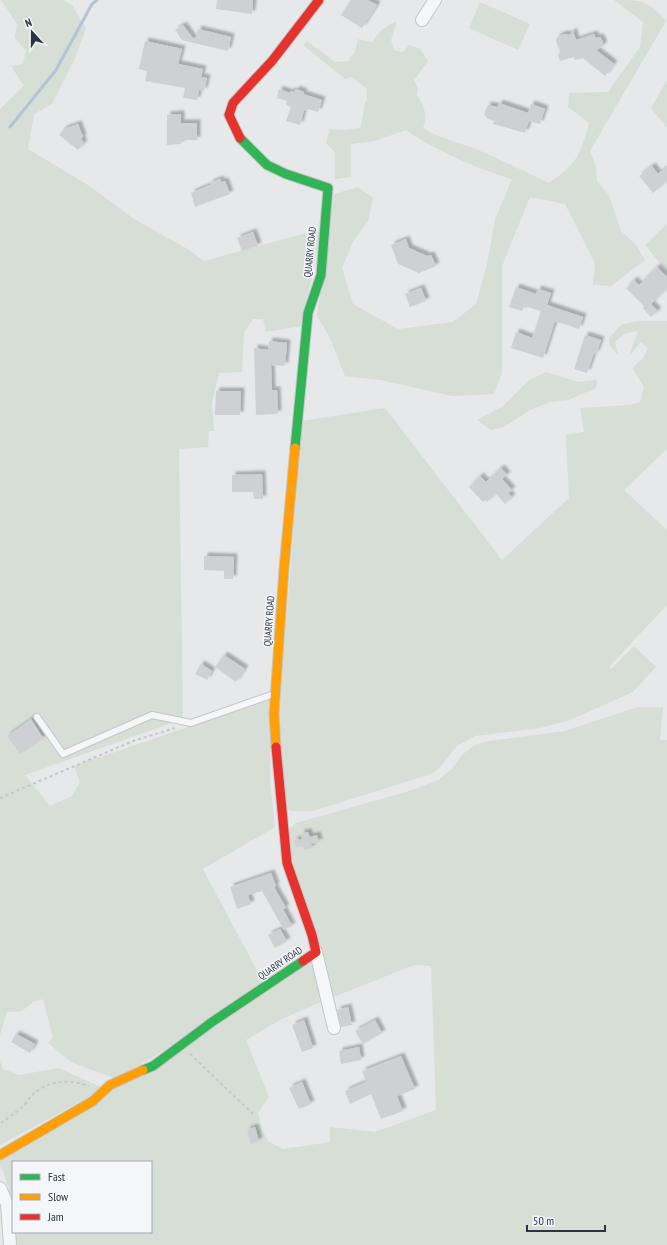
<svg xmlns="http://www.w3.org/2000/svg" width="667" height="1245" font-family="'PT Sans Narrow',sans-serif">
<defs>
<filter id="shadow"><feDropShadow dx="3.5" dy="-3.5" stdDeviation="1" flood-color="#0004"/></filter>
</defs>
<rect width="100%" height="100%" fill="#e6e8ea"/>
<path fill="#d6ded6" d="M1,0H63L72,5L86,28L75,58L52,104L34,114L28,149L91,187L134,219L186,248L204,261L321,229L302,326L266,332L263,319H253L244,333L242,372L219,373L212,403L214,431H209L208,447L179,449L183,719L25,775L50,806L72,796L80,782L74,766L270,699V781L275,827L203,869L263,982L149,1060L113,1078L71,1062L48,1043L53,1038L43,999L33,1002L22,1011L7,1012L0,1035V109L24,86L11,66L23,64L26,51L15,38L17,24Z
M614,0C641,0 648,0 666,21L590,151L596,167L597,181L609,195L621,231L636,245L645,260L611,286L593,285L595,264L565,204L530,197L502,266V373L494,394L452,396L381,380L345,376L329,336L317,316L334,194L358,187L373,198L368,221L353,242L342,268L353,304L398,329L453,322L476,304L487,264L495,220L512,179C478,169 434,150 406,130L375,141L351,144V177L335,179V152L326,143L330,129L344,130L360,128C363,120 363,105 367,100V89L352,77L345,79L303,45L307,41L335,62L348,61L355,52L358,39L372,42L382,29L397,21L391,40L394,50L403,52L409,45L420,49L428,61L414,80L418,88L417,95C424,106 428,115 423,128C435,137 462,143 478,150C502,160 525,172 549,183C577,164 580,156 589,123L568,107L569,93L608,92L640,47L643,22Z
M480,2L530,24L518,50L469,28Z
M667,80V128L651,108Z
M667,224V272L645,245Z
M636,321H667V449L624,490L667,530V605L609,667L611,669L634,646L656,667L633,692L570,720L540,728L475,736L457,746L439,768L431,774L313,811H290L285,806L278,727L302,421L385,408L502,560L569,498L566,435L584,432L580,408L630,405L640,402L644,387L632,368L643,358L648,348L641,342L629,356L638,331L624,334L615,342L619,356L610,346L609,338L621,325Z
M546,372L578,382L597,380L596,388L568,400L550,402L530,410L504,427L491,430L477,420L503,406L529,380Z
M638,707H663L660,740H667V1245H17L15,1232H151V1162H13V1202L3,1171L0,1167V1157L314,957L323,1001L282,1019L246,1040L269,1097L258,1113L262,1130L268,1141L283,1149L330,1142V1127L375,1132L436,1110L431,966L414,965L331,998L289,852L287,830L296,823L409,791L438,780L452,769L462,755L475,745L489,741L565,731Z
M0,1061L3,1069L19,1075L59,1068L101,1087L91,1096L0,1145Z"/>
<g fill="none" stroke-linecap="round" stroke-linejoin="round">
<path stroke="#b4c4d5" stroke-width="3" d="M10,127L56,70L92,4L97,0"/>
</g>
<path fill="#ced0d3" filter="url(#shadow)" d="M217,0H253L252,14L216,9Z
M351,0H368L377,5L362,28L341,15Z
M183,25L195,41L198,29L231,37L228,51L182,40L175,30Z
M573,31L576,40L594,34L596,38L600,37L603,42V46L596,50L614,64L605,76L583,58L575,60L574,57L560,61L558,55L560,52L556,41L557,37L564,34L569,35Z
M145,41L182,49L178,64L203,69L201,77L207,78L204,91L199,90L197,100L183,98L185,88L145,81L147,71L139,69Z
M279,89L290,93L291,91L295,92L296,89L304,92L303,94L322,100L318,112L308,109L307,111L304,110L300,125L286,121L291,107L286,105L287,101L277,98Z
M499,103L528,113L531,104L545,109L540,124L529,121L525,133L493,124L494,121L487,118L484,114L488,105L498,107Z
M181,114V123H197V140H181V144L167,145V115Z
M78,124L83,137L81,139L84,143L78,150L59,135L64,129Z
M652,166L658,174L667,167V181L653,193L639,176Z
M220,179L221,182L225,181L230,194L195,207L191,193L210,185V183Z
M253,232L258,246L242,251L237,238Z
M406,239L409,248L427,256L431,255L436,266L419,273L398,264L391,245Z
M657,267L667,277V288L651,304L658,311L651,317L643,308L644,306L626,288L634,280L639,285Z
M516,287L536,294L538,289L551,293L547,305L583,317L579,329L555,321L543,358L511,348L516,332L532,338L541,311L524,306L522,311L509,307Z
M421,288L426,301L410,307L405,294Z
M585,335L601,340L596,354L594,353L587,373L574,369Z
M269,341L287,343L285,366L271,365L272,390H277L278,414L256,415L254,348L268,350Z
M216,391H241L240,415H215Z
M501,468L507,475L502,479L512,490L508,493L512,497L505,504L496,494L487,502L485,500L483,502L469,487L480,476L486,482Z
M262,474L263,499H254L253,492H232V475Z
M204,556L234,557L233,579H224V571L204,570Z
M224,655L245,669L236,682L215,667Z
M201,664L212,671L207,680L195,674Z
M31,719L43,738L20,754L7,736Z
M308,832L310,837L317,835L319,842L311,844L312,848L304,850L303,846L296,847L294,840L302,839L301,833Z
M271,873L276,886L274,887L286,908L283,909L292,926L284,930L262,891L248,895L251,904L237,909L230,887Z
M280,929L287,941L275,948L268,935Z
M348,1007L352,1025L341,1027L337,1010Z
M304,1020L313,1048L302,1052L292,1025Z
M375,1020L382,1033L363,1044L355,1031Z
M16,1034L35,1044L30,1053L11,1042Z
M359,1047L361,1060L341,1064L339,1051Z
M401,1056L415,1089L397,1096L403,1111L381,1119L371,1094L350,1104L345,1091L366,1082L362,1071Z
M302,1082L311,1104L299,1109L289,1088Z
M255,1127L259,1141L251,1144L247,1130Z"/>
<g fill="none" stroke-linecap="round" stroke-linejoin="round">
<g stroke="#c4c6c8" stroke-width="8">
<path id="lane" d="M37,717L63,754L152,715L191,723L274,694"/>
</g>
<g stroke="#c4c6c8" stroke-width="14">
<path id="street" d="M422,20L435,0
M316,952L334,1028
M0,1188L7,1204L10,1245"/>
</g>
<g stroke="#c4c6c8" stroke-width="11">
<path id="fast" d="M240,138L267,165L286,174L328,188L321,275L308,313L295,448
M143,1070L153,1066L212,1022L303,961"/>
</g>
<g stroke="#c4c6c8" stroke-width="11">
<path id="slow" d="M276,747L274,714L284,569L295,448
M0,1155L93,1101L110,1085L143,1070"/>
</g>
<g stroke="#c4c6c8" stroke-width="11">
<path id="jam" d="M240,138L229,115L233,103L272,61L319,0
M276,747L287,863L312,935L316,952L303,961"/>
</g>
<path stroke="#c5c6ca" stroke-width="2" stroke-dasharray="3 3" stroke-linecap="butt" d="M0,798L133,741L175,728
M190,1054L255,1116
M1,1123C8,1118 15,1113 21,1108C25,1105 28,1100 31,1096C48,1080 68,1079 89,1086"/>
<use href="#lane" stroke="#f5f6f7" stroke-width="6"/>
<use href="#street" stroke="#f5f6f7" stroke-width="12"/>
<use href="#fast" stroke="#30b455" stroke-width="9"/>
<use href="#slow" stroke="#ff9f0a" stroke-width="9"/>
<use href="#jam" stroke="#e5322d" stroke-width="9"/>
</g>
<g text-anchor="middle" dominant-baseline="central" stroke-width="3" stroke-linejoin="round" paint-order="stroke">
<g font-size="10" fill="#2b3445" stroke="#f4f6f9">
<text transform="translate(310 252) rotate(-84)">QUARRY ROAD</text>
<text transform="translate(269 621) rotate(-86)">QUARRY ROAD</text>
<text transform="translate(280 963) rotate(-34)">QUARRY ROAD</text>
</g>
</g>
<rect x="12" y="1161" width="140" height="72" fill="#f4f6f9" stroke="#a4a8b1"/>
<rect x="20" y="1174" width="20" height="6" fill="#30b455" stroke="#a4a8b1"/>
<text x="48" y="1181" font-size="12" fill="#2b3445">Fast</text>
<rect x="20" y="1194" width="20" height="6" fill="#ff9f0a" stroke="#a4a8b1"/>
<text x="48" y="1201" font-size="12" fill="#2b3445">Slow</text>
<rect x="20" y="1214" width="20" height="6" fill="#e5322d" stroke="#a4a8b1"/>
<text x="48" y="1221" font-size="12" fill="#2b3445">Jam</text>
<g transform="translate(32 32) rotate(339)" stroke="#f4f6f9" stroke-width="3" paint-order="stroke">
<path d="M0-3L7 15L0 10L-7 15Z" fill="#2b3445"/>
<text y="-6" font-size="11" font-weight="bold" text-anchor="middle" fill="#2b3445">N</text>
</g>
<path d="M527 1225v6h78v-6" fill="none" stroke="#2b3445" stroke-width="2"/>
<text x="533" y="1225" font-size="12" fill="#2b3445" stroke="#f4f6f9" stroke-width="3" paint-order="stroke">50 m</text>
</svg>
